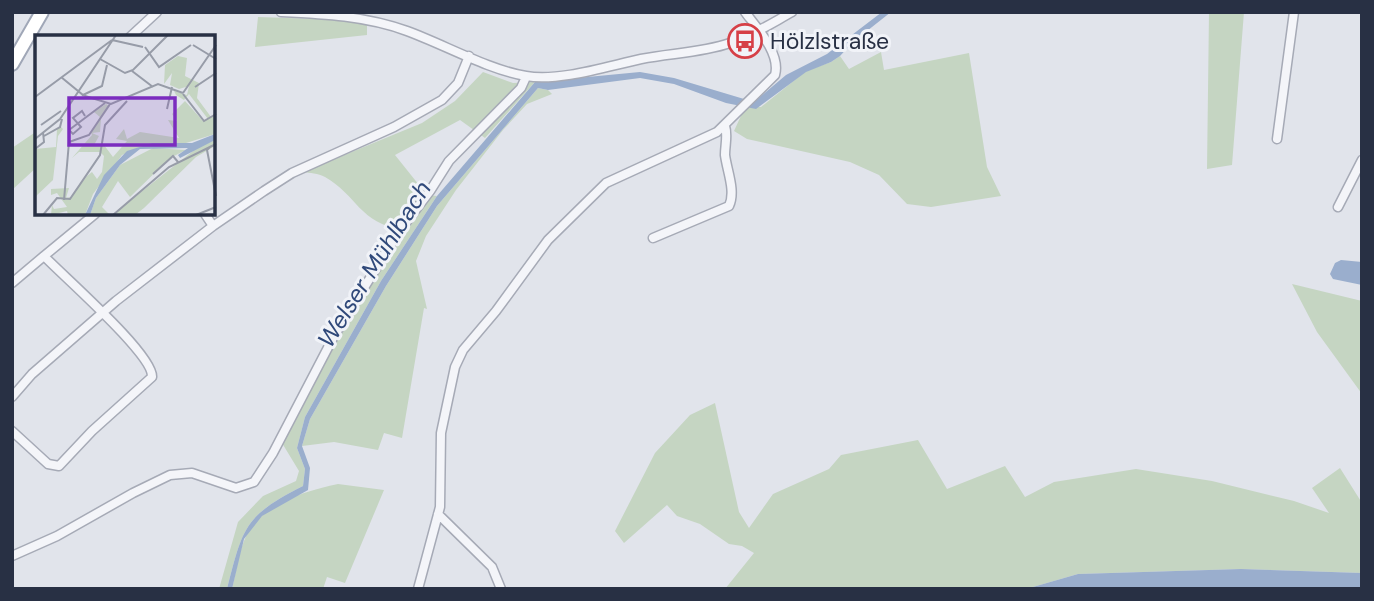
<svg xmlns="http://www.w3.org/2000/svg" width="1374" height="601" font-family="'DM Sans',sans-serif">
<rect width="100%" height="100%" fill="#e1e4eb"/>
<path fill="#c5d5c2" d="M1209,12H1244L1232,165L1207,169Z
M258,17L347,20L367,25V35L255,47Z
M881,52L884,70L969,53L987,167L1001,196L931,207L907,204L879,175L850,162L747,139L734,131L745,107H761L806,71L831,62L840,56L849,69Z
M483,72L513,83L535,82L485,138L460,120L395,155L427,195L437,196L381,281L305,417L297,448L305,469L303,486C244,516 243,527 227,589H219L238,522L263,496L296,481L299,471L282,443L333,345L403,230C359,223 357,195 325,177C318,173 310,173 303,172L422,123L455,101Z
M538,88L548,90L552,94L527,104L503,130L456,190L426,236L416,261L427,309L424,308L402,438L384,433L378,450L334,442L302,446L310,419L386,286L437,206Z
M37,131V167L12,190V148Z
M1292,284L1362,301V394L1317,332Z
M715,403L739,512L749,528L773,494L829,469L841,455L918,440L947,489L1005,466L1025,497L1054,482L1136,469L1212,481L1294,501L1329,513L1312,488L1340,468L1362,503V573L1241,569L1078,574L1026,589H725L754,553L742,546L729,544L700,524L677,516L667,505L624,543L615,531L655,453L690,415Z
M338,484L384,490L345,583L327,577L323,589H232C236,573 238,556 244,541C257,505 305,491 338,484Z"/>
<path fill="#9aaecd" d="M882,12H891L853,42L840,56L831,62L806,72L756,109L726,103L674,84L640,78L548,90L538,88L437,206L386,286L310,419L302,446L310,468L308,490L262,516L244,539L232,589H227C243,527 244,516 303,486L305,469L297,448L305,417L381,281L437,196L535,82L640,72L674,78L754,102L786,75L827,54Z
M1341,260L1362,262V285L1333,279L1330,274L1335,263Z
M1241,569L1362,573V589H1026L1078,574Z"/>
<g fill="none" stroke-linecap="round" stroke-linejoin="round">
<g stroke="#a6aab6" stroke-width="11">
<path id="street" d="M281,12C323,14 366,16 407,31C443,44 489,70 526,76C559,82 608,66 641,59C671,53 701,53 730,43C752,36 772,23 792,12
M130,37L157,12
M1277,139L1294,12
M1338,207L1362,160
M205,214L213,226
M653,238L729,206C736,191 727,171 725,155C725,145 728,135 725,126
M12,283L44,256
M12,397L32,374L116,301L213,226L264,191L292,173L394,127L442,100L458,83L469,56
M12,431L48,464L59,466L92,431L152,377C154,355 63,276 44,256L95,214
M438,514L492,567L501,589
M12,556L57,536L133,493L170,475L192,473L236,488L254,482L273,453L334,336L398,233L430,191L449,161L521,88L526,77
M418,589L440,507L441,433L455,367L463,350L496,311L548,240L606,183L717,132L775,75C781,54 757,28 745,12"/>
</g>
<g stroke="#a0a7b7" stroke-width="16">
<path id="primary" d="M12,64L42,12"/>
</g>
<use href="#street" stroke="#f4f5f9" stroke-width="8"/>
<use href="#primary" stroke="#fff" stroke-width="12"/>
</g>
<defs>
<g id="bus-ring" transform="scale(1.75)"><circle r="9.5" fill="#f1f3f8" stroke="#d64047" stroke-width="1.5"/><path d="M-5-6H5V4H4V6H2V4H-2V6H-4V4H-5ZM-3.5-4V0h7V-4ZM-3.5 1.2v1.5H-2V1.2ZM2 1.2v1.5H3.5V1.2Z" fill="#d64047"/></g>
</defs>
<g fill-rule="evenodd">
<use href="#bus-ring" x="745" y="41"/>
</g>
<g text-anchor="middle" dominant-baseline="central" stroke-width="6" stroke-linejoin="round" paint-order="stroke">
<g font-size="23" fill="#283044" stroke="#f1f3f8" text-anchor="start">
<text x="770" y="41">Hölzlstraße</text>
</g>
<g font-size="24" font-style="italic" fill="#30497a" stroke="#f1f3f8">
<text transform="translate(374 264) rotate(-58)">Welser Mühlbach</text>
</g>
</g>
<g transform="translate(35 35)">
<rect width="180" height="180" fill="#e1e4eb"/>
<path d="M143,21L152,23L150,41L164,48L162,63L176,82L180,79V99L151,108H117L87,120L58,159L50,180H33L32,176L16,180L17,170L19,174L32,172L22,158L16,160V154L34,153L31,163L36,162L52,141L57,137L62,144L67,137L69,121L65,117H44L37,123L57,100L56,98L65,82L59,77L71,69L75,71L66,84L65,97L57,98L64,101L59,110H69L78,122L92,106L81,104L89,94L92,104L105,97L144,103L133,85L142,86L137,79L150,66L168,86L173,84L154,59L149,65L141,60L139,56L152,60L154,51L144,54L135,50L137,38L129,49L130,30ZM25,91L28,94L23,101L18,145L0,162V114L21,112L22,94ZM180,105V111L161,122L109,173L100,180H77L163,112ZM118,113L151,115L135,123L95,162L83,146L67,172L74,179L55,180L61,163L85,130Z" fill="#c5d5c2"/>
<path d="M180,99V105L145,123L143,120L153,113L105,114L85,130L61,163L55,180H50L69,140L92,116L117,108H157Z" fill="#9aaecd"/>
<path fill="none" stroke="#979ca8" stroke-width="2" d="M77,5L108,12M158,10L181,24M110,12L124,32L156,10M65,24L90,38L98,35L133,0M97,36L118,52M26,42L48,60L67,51L72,30M160,52L181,38M148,58L181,10M148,59L169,86L181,79M47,60L76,69L123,49L148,58M0,62L77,5M132,74L137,52M6,90L26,76M34,95L38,99L46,92L38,83L47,76L50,81M34,95L70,68M9,101L25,92L27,84M0,104L25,84L81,0M176,111L172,115L181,161M0,114L9,107L8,97M118,139L138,121L143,127M29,165L34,107L54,100L75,69M8,180L22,163L35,164L65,120L70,90L92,66M78,180L134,132L181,109M161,180L181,172"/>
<path fill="#7b2cbf" fill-opacity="0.15" stroke="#7b2cbf" stroke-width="3.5" d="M34,63H140V110H34Z"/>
<rect width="180" height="180" fill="none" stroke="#283044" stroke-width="3.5"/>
</g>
<rect width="1374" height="601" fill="none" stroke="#283044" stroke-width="28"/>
</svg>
